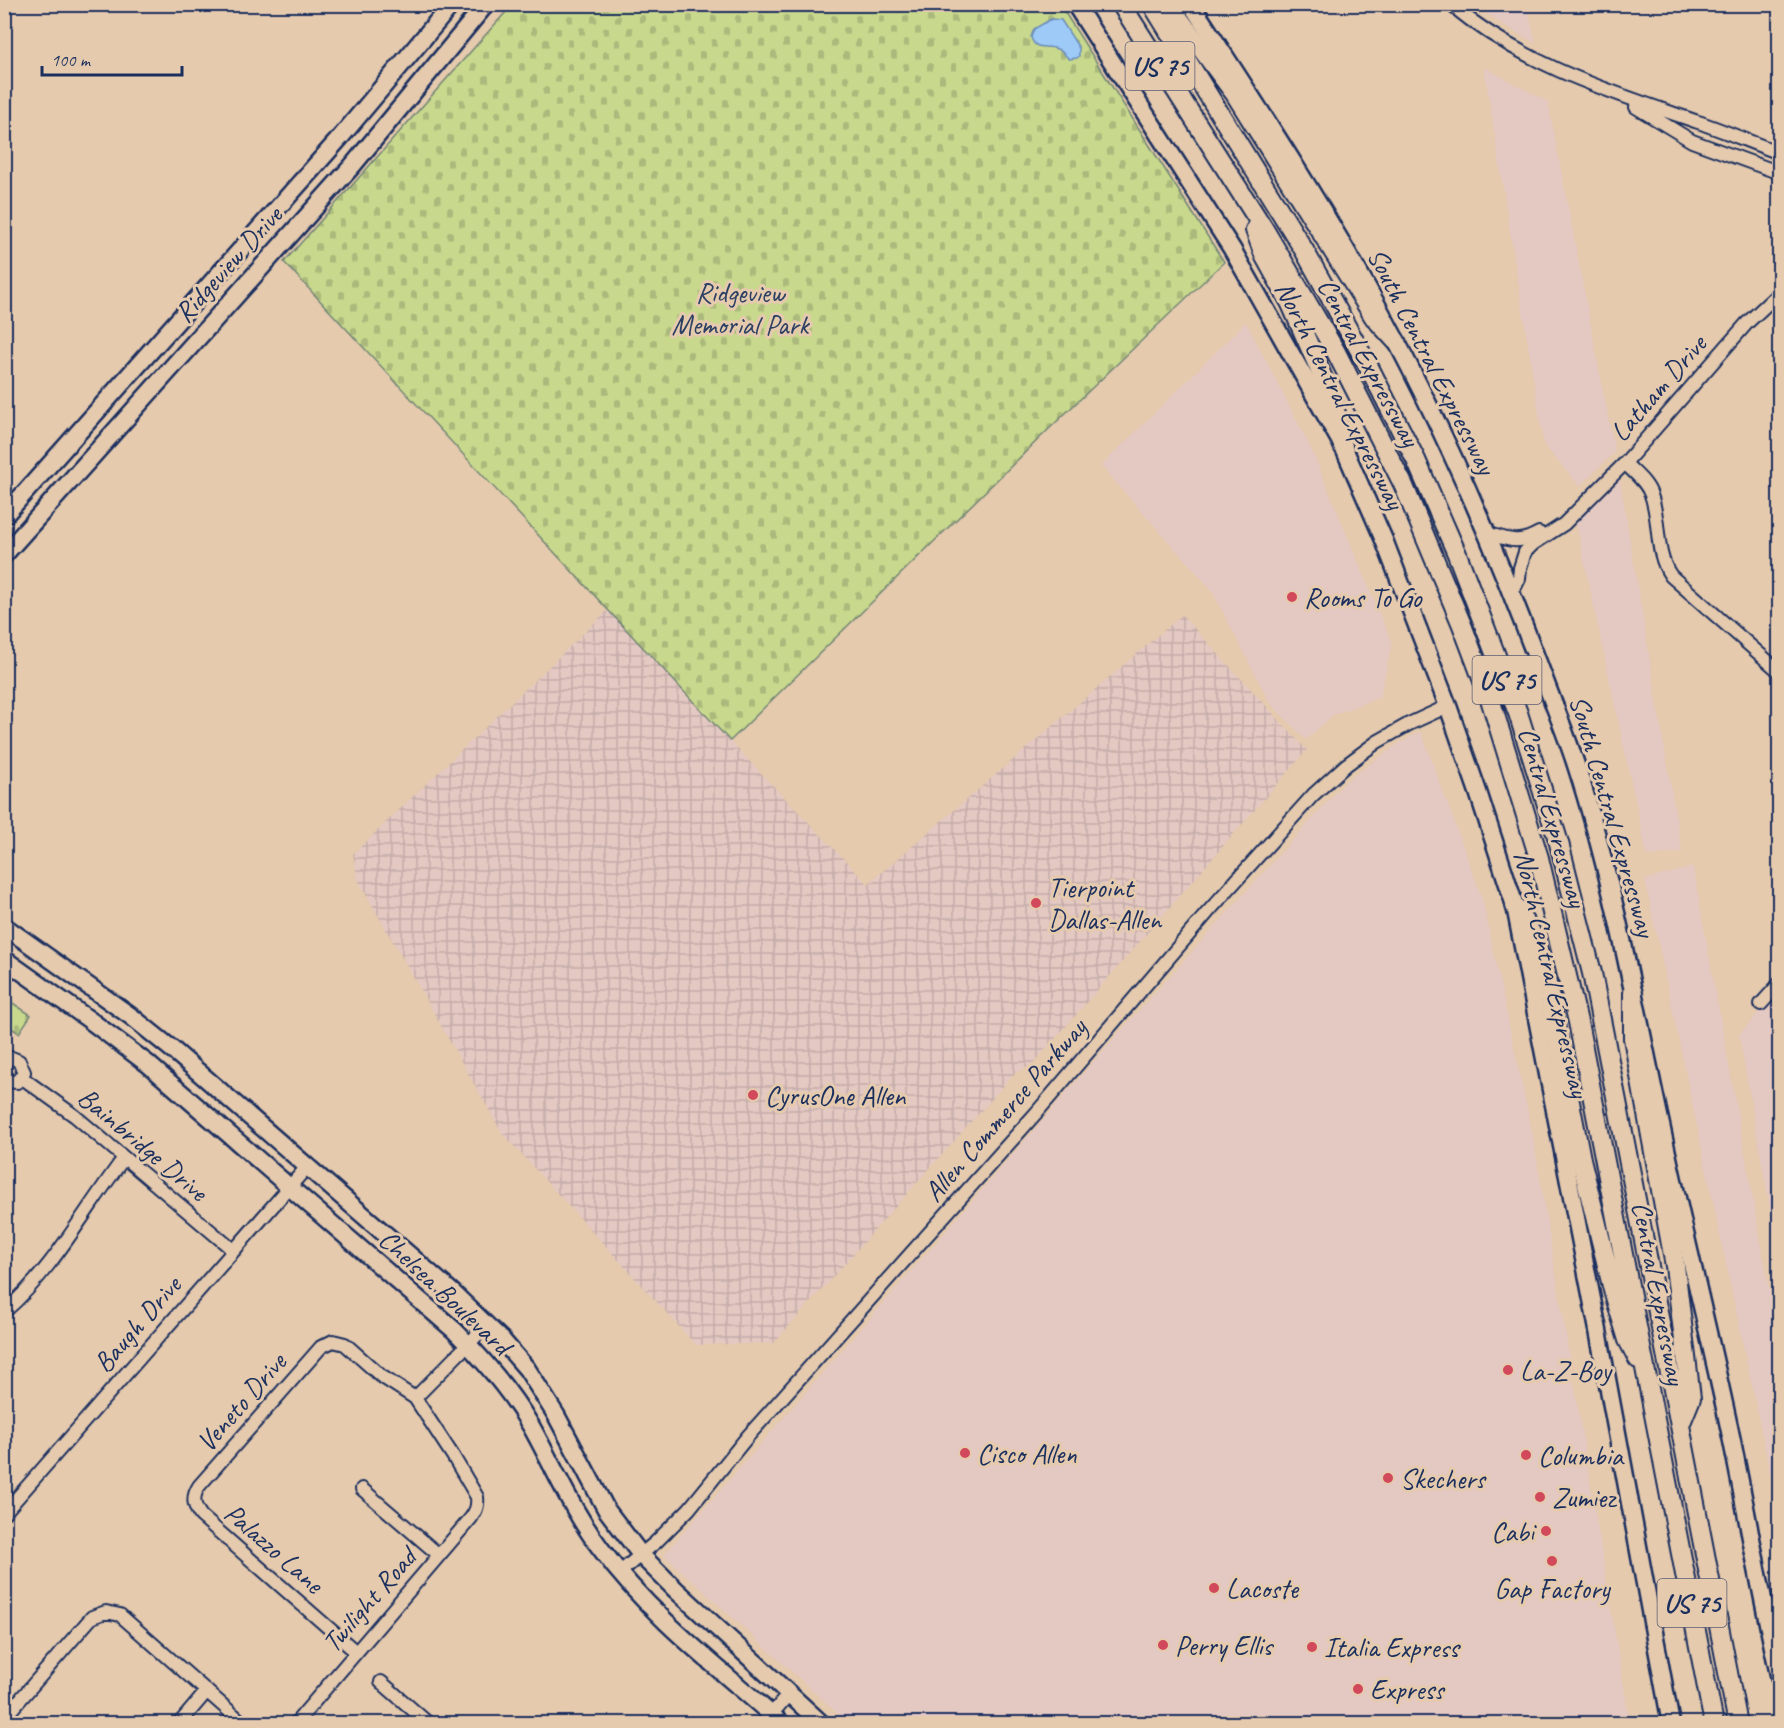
<svg xmlns="http://www.w3.org/2000/svg" width="1784" height="1728" font-family="Caveat,sans-serif">
<defs>
<pattern id="industrial-grid" width="8" height="8" patternUnits="userSpaceOnUse" patternTransform="scale(1.5)"><rect width="8" height="8" fill="#e4c8c2"/><path d="M0 4h8M4 0v8" fill="none" stroke="#c3aca9"/></pattern>
<pattern id="cemetery-stones" width="16" height="16" patternUnits="userSpaceOnUse" patternTransform="scale(1.5)"><rect width="16" height="16" fill="#c8d88c"/><path d="M2 7V4a2 2 0 0 1 4 0v3zM10 15v-3a2 2 0 0 1 4 0v3z" fill="#abba7b"/></pattern>
</defs>
<rect width="100%" height="100%" fill="#e5caad"/>
<filter id="ink" filterUnits="userSpaceOnUse"><feTurbulence type="fractalNoise" baseFrequency=".0167" numOctaves="2"/><feDisplacementMap in="SourceGraphic" scale="12" xChannelSelector="R" yChannelSelector="G"/><feConvolveMatrix kernelMatrix="1 2 1 2 8 2 1 2 1" color-interpolation-filters="sRGB"/></filter>
<g filter="url(#ink)">
<path fill="#e4c8c2" d="M1476,5H1527L1536,44L1496,20Z
M1484,67L1548,102L1615,452L1580,486L1544,446Z
M1246,322L1310,446L1392,643L1380,697L1333,715L1306,740L1270,703L1211,589L1101,466Z
M1620,480L1682,852L1647,856L1576,523Z
M1421,731L1482,898L1533,1136L1630,1723H848L664,1555L1107,1046L1345,782L1395,746Z
M1693,867L1779,1342V1515L1645,880Z
M1779,989V1259L1739,1035Z"/>
<path fill="url(#industrial-grid)" d="M608,610L730,741L868,884L1182,615L1307,750L1033,1064L1014,1074L774,1343L696,1345L502,1133L358,880L353,854Z"/>
<path fill="url(#cemetery-stones)" stroke="#728475" stroke-width="1.5" d="M513,4L1060,5L1224,262L1050,428L730,741L284,262Z
M8,1000L31,1015L19,1033L5,1024V1004Z"/>
<path fill="#9ecaf8" stroke="#6a8cba" stroke-width="1.5" d="M1051,19L1061,20L1079,48V56L1077,58L1069,59C1065,55 1062,51 1057,49C1046,44 1035,52 1031,37L1034,29Z"/>
<g fill="none" stroke-linecap="round" stroke-linejoin="round">
<path stroke="#6a8cba" stroke-width="3" d="M1775,4L1780,9"/>
<g stroke="#1b2f5e" stroke-width="16">
<path id="minor" d="M1450,4C1525,66 1608,91 1698,122C1725,131 1752,143 1780,153
M1636,107L1692,141L1780,173
M1625,463C1634,473 1647,482 1651,495C1661,522 1654,552 1671,576L1780,672
M1487,533C1509,540 1518,545 1539,533
M1512,593L1519,579L1520,568L1525,552L1533,544L1564,524L1625,463L1747,323L1780,292
M1761,1004L1780,983
M4,1060L12,1058L19,1061L24,1072L17,1082L4,1081
M21,1077L75,1116L233,1250
M4,1312C54,1269 85,1209 124,1158
M415,1398L487,1325
M362,1489L439,1555
M4,1513L307,1167
M619,1573L656,1542L689,1509L748,1436L1037,1112L1208,912L1313,795L1346,765L1377,742L1409,724L1448,706
M381,1682L429,1724
M4,1718L92,1617L106,1612L120,1615L244,1724
M179,1724L207,1691
M295,1724L471,1518C476,1511 478,1506 477,1497L453,1456L415,1398L381,1376L345,1344L333,1341L321,1347L199,1486C192,1497 193,1505 201,1516L356,1652
M763,1724L789,1694"/>
</g>
<g stroke="#1b2f5e" stroke-width="21">
<path id="major" d="M1075,4L1232,249L1343,446L1384,540L1448,706L1478,792L1515,906L1597,1325L1671,1724
M1191,4C1252,98 1313,190 1367,287C1436,410 1493,541 1542,673C1553,703 1566,734 1576,765C1614,882 1635,1005 1661,1125C1683,1230 1710,1335 1732,1441C1748,1520 1762,1600 1780,1679
M4,516L339,139L452,4
M4,555L353,165L486,4
M4,926L132,1017L173,1050L453,1293L501,1339L527,1369L556,1415L606,1509L641,1555L676,1590L822,1724
M4,959L91,1021L148,1064L454,1330C483,1359 510,1390 531,1426C554,1467 572,1511 601,1549C651,1617 719,1668 782,1724"/>
</g>
<g stroke="#1b2f5e" stroke-width="22">
<path id="highway" d="M1121,4L1264,229L1336,352L1403,484L1462,625L1491,702L1539,858L1578,1022L1714,1724
M1152,4L1304,250L1370,369L1416,460L1457,554L1518,713L1559,843L1592,973L1738,1724
M1165,4L1172,9L1235,94L1374,317L1396,341
M1255,230L1265,257L1291,304L1318,366L1335,409L1343,446
M1515,906L1533,936L1544,968L1581,1159L1613,1290L1628,1340L1638,1359
M1633,993V1038L1675,1266L1691,1398L1680,1425"/>
</g>
<use href="#minor" stroke="#e5caad" stroke-width="12"/>
<use href="#major" stroke="#e5caad" stroke-width="16"/>
<use href="#highway" stroke="#e5caad" stroke-width="18"/>
</g>
</g>
<g fill="#d1495b" stroke="#e5caad" stroke-width="2">
<circle cx="1292" cy="597" r="6"/>
<circle cx="1036" cy="903" r="6"/>
<circle cx="753" cy="1095" r="6"/>
<circle cx="1508" cy="1370" r="6"/>
<circle cx="965" cy="1453" r="6"/>
<circle cx="1526" cy="1455" r="6"/>
<circle cx="1388" cy="1478" r="6"/>
<circle cx="1540" cy="1497" r="6"/>
<circle cx="1546" cy="1531" r="6"/>
<circle cx="1552" cy="1561" r="6"/>
<circle cx="1214" cy="1588" r="6"/>
<circle cx="1163" cy="1645" r="6"/>
<circle cx="1312" cy="1647" r="6"/>
<circle cx="1358" cy="1689" r="6"/>
</g>
<g text-anchor="middle" dominant-baseline="central" stroke-width="6" stroke-linejoin="round" paint-order="stroke">
<g fill="#e5caad" stroke="#585e76" stroke-width="1.5">
<rect x="1125.5" y="42" width="69" height="48" rx="4.5"/>
<rect x="1472.5" y="656" width="69" height="48" rx="4.5"/>
<rect x="1657.5" y="1579" width="69" height="48" rx="4.5"/>
</g>
<g font-size="27" font-weight="bold" fill="#1b2f5e">
<text x="1160" y="66">US 75</text>
<text x="1507" y="680">US 75</text>
<text x="1692" y="1603">US 75</text>
</g>
<g font-size="28" fill="#1b2f5e" stroke="#e5caad">
<text transform="translate(228 264) rotate(-48)">Ridgeview Drive</text>
<text transform="translate(1432 361) rotate(63)">South Central Expressway</text>
<text transform="translate(1369 362) rotate(62)">Central Expressway</text>
<text transform="translate(1658 388) rotate(-49)">Latham Drive</text>
<text transform="translate(1340 395) rotate(63)">North Central Expressway</text>
<text transform="translate(1613 816) rotate(74)">South Central Expressway</text>
<text transform="translate(1553 817) rotate(74)">Central Expressway</text>
<text transform="translate(1552 974) rotate(77)">North Central Expressway</text>
<text transform="translate(1005 1110) rotate(-49)">Allen Commerce Parkway</text>
<text transform="translate(143 1144) rotate(40)">Bainbridge Drive</text>
<text transform="translate(445 1292) rotate(43)">Chelsea Boulevard</text>
<text transform="translate(1659 1293) rotate(79)">Central Expressway</text>
<text transform="translate(137 1324) rotate(-49)">Baugh Drive</text>
<text transform="translate(241 1402) rotate(-49)">Veneto Drive</text>
<text transform="translate(274 1548) rotate(41)">Palazzo Lane</text>
<text transform="translate(369 1600) rotate(-49)">Twilight Road</text>
</g>
<g font-size="28" fill="#2c4063" stroke="#e5caad">
<text x="740" y="292">Ridgeview<tspan x="740" dy="32">Memorial Park</tspan></text>
</g>
<g font-size="28" fill="#1b2f5e" stroke="#e5caad" text-anchor="start">
<text x="1304" y="597">Rooms To Go</text>
<text x="1048" y="887">Tierpoint<tspan x="1048" dy="32">Dallas-Allen</tspan></text>
<text x="765" y="1095">CyrusOne Allen</text>
<text x="1520" y="1370">La-Z-Boy</text>
<text x="977" y="1453">Cisco Allen</text>
<text x="1538" y="1455">Columbia</text>
<text x="1400" y="1478">Skechers</text>
<text x="1552" y="1497">Zumiez</text>
<text x="1534" y="1531" text-anchor="end">Cabi</text>
<text x="1226" y="1588">Lacoste</text>
<text x="1552" y="1588" text-anchor="middle">Gap Factory</text>
<text x="1175" y="1645">Perry Ellis</text>
<text x="1324" y="1647">Italia Express</text>
<text x="1370" y="1689">Express</text>
</g>
</g>
<rect width="1784" height="1728" fill="none" stroke="#e5caad" stroke-width="24"/>
<rect x="12" y="12" width="1760" height="1704" fill="none" stroke="#1b2f5e" stroke-width="2" filter="url(#ink)"/>
<path d="M42 66v9h140v-9" fill="none" stroke="#1b2f5e" stroke-width="3"/>
<text x="51" y="66" font-size="18" fill="#1b2f5e" stroke="#e5caad" stroke-width="4.5" paint-order="stroke">100 m</text>
</svg>
